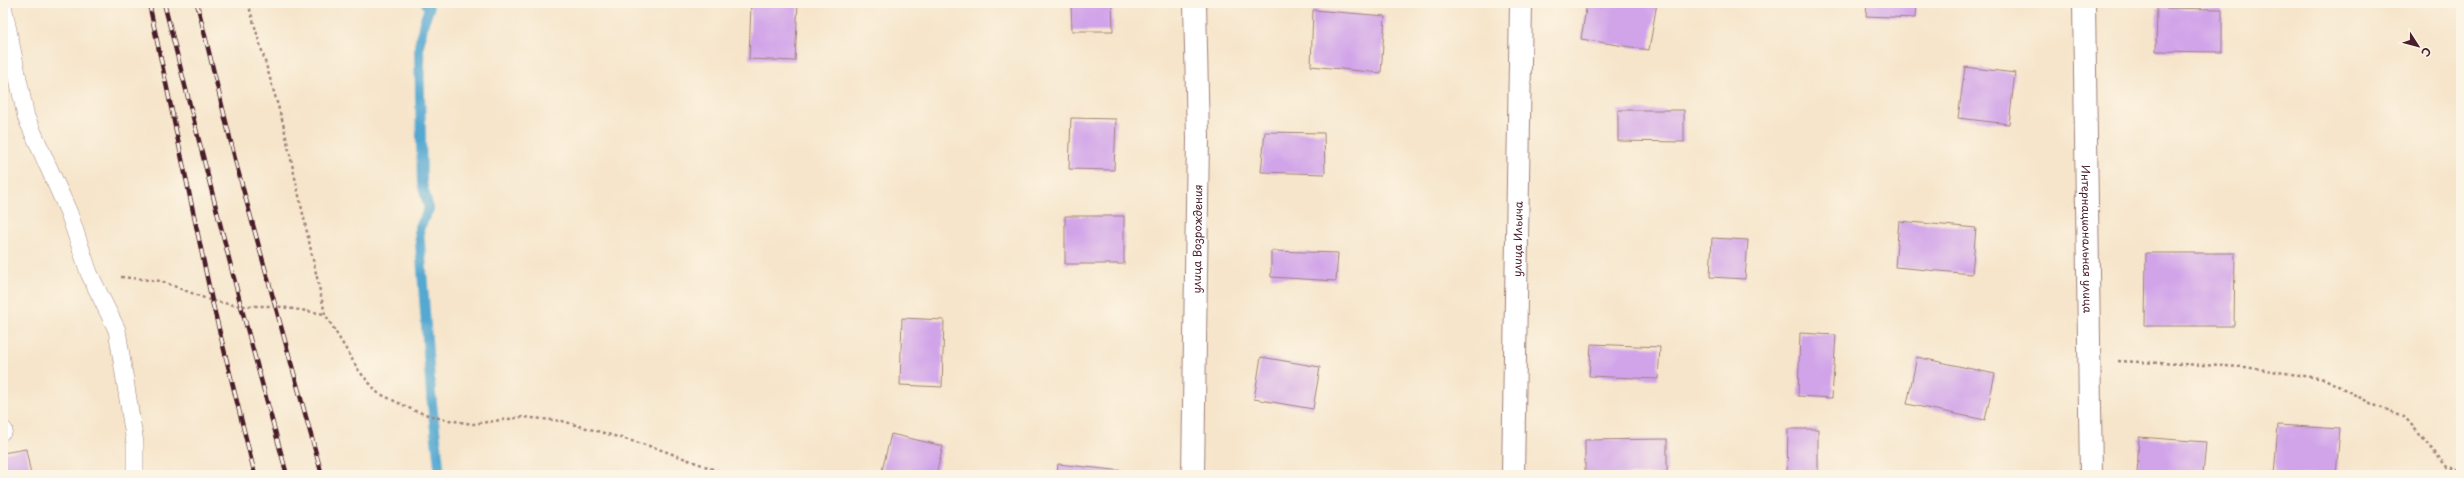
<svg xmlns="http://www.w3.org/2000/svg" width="2464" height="478" font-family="'Playpen Sans',sans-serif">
<rect width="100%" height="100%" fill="#fcf5e5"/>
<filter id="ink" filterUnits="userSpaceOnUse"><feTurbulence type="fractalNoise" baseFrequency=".025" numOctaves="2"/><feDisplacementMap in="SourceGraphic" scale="8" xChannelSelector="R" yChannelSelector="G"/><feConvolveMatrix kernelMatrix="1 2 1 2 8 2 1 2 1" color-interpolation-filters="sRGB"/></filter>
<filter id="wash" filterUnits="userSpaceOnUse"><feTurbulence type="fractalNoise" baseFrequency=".012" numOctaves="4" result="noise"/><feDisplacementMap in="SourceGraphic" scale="16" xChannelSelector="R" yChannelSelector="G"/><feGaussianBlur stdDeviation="0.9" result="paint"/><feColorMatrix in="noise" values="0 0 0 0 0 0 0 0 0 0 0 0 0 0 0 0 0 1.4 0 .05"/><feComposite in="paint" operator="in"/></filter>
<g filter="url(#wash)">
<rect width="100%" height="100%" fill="#f6e5cb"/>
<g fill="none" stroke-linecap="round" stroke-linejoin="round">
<path stroke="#54a8d0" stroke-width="10" d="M426,3L429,9L424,22L419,46L422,183L429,209L419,229L431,394L440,475"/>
</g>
<g id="blocks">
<path fill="#d1a4e9" d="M751,3H798L795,61L749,59Z
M1071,3H1112L1113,31H1072Z
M1587,3H1657L1649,50L1581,39Z
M1867,3H1916L1915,18L1866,16Z
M2157,8L2222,9V52L2156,51Z
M1313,10L1385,16L1381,73L1311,66Z
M1965,67L2015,73L2009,124L1958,118Z
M1618,110H1684V142L1618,141Z
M1071,118L1116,119L1114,170L1069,169Z
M1265,132L1324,133L1325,174L1261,172Z
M1065,216H1124V264H1065Z
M1899,221L1976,228L1972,274L1895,267Z
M1712,238L1748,240L1745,279L1710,277Z
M1271,251L1338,253L1336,281L1271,277Z
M2146,253H2235L2234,326H2145Z
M902,318L944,320L942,387L900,385Z
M1800,333L1836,335L1832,398L1798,396Z
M1591,344L1660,347L1658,379L1589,376Z
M1261,357L1320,367L1313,409L1254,399Z
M1917,357L1995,374L1985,420L1907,404Z
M2278,425L2340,429L2336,475H2274Z
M1788,429H1818V475H1787Z
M891,434L943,446L936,475H881Z
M2139,437L2206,442L2203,475H2137Z
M1667,439V475H1585V440Z
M26,449L31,475H3V453Z
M1058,464L1123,471V475H1057Z"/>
</g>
</g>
<g filter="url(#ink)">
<use href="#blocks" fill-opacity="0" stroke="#a0827b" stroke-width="1"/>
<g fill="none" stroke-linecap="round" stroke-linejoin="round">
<g stroke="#a0827b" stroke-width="18">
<path id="lane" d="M3,6L26,117L69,213L89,273L117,330L135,443V475
M3,431L4,430"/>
</g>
<g stroke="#a0827b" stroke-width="24">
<g id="street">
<path id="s1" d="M2084,3L2091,475"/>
<path id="s2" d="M1193,475L1198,138L1195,3"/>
<path id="s3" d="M1513,475L1521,3"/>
</g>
</g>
<path stroke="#a0827b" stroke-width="2.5" stroke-dasharray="3 3" stroke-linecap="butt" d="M248,3L283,123L325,314L359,371L378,393L415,411L442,419L473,424L523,417L562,421L656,448L729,475
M121,277L161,281L212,301L241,306H275L325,314
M2118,361L2245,367L2325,379L2374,405L2404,416L2447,467L2461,470"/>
<use href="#lane" stroke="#fff" stroke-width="17"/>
<use href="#street" stroke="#fff" stroke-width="22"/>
<g stroke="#4a1f2b" stroke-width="4.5">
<path id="rail" d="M149,3L212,301L255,475
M164,3L241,306L287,475
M197,3L237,167L322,475"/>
</g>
<use href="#rail" stroke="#fcf5e5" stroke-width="3" stroke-dasharray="9" stroke-linecap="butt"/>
</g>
</g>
<g text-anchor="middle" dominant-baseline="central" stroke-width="3" stroke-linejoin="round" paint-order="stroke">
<g font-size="11" fill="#4a1f2b" stroke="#fcf5e5">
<text stroke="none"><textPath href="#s2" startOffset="236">улица Возрождения</textPath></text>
<text stroke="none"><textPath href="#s3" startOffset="236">улица Ильича</textPath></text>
<text stroke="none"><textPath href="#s1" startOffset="236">Интернациональная улица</textPath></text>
</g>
</g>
<rect width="2464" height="478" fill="none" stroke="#fcf5e5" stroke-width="16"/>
<g transform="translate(2418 46) rotate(126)" stroke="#fcf5e5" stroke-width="3" paint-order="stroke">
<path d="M0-3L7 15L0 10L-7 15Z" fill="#4a1f2b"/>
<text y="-6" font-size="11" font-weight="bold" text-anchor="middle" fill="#4a1f2b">С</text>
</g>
</svg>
